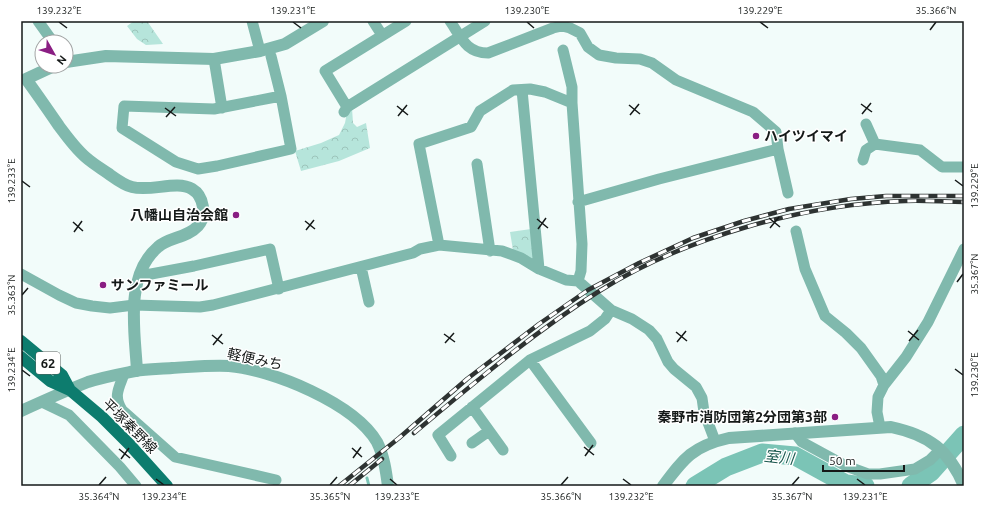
<svg xmlns="http://www.w3.org/2000/svg" width="985" height="507" font-family="Ubuntu,'Noto Sans JP',sans-serif">
<defs>
<pattern id="park-crowns" width="20" height="18" patternUnits="userSpaceOnUse"><rect width="20" height="18" fill="#b6e5db"/><path d="M2 6a3 3 0 1 1 6 0M12 15a3 3 0 1 1 6 0" fill="none" stroke="#9cc4bb"/></pattern>
</defs>
<rect width="100%" height="100%" fill="#f2fcfa"/>
<path fill="url(#park-crowns)" d="M134,21H147L163,44L146,45L137,39L127,26Z
M352,108L353,123L357,127L366,123L370,148L339,161L301,171L295,151L321,143L339,135L345,123L347,112Z
M531,229L534,256L531,260L513,250L510,232Z"/>
<g fill="none" stroke-linecap="round" stroke-linejoin="round">
<path stroke="#7bc4b6" stroke-width="3" d="M367,478L369,486"/>
<path stroke="#7bc4b6" stroke-width="19" d="M695,486L726,467L762,453L795,456L846,484L865,486
M911,486L931,472L964,435"/>
<path stroke="#80b9ad" stroke-width="11" d="M38,21L53,42
M252,21L260,51
M373,21L382,35
M450,21C461,37 466,53 488,53L553,28L562,26L570,28L580,33L588,47L599,55L616,58L640,59L652,63L676,80L753,112L776,132L778,149L788,193
M563,50L572,87V103L582,244L581,271L578,281
M271,56L281,96L291,149L217,166L198,169L176,162L122,128L124,106L214,109L281,96
M214,59L222,108
M522,90L539,269
M347,107L325,71L406,21
M344,112L347,107L485,21
M866,124L875,144L920,150L942,167H964
M863,160L866,150L875,144
M477,164L490,251
M578,202L659,179L778,149
M796,231L805,269L825,316L846,333L861,348L881,376L884,385
M439,245L419,144L471,127L480,111L513,90L530,89L545,92L572,103
M361,267L369,302
M21,274L59,295L76,303L92,306L110,308L134,305L200,307L213,305L413,253L420,249L439,245L502,251L521,258L539,269L566,280L578,281L611,310L632,319L649,330L657,339L668,362L674,369L696,387L702,398L704,412L715,441
M140,274H151L194,266L270,249L279,289
M530,360L591,443
M124,374C119,388 113,396 122,410L175,457L276,480
M42,402L69,415L120,467L136,486
M472,407L503,450
M880,427L877,412L878,397L884,385L906,357L928,322L964,249
M795,433L802,442L846,466L868,474H880L915,469L930,460L940,450
M472,443L489,431
M451,456L438,435L530,360L590,331L605,319L611,310"/>
<path stroke="#80b9ad" stroke-width="12" d="M66,62L106,56L214,59L260,51L285,44L323,21
M54,66L26,79C37,94 48,110 59,126C68,138 77,151 89,160C95,165 102,169 109,174C116,179 124,185 132,187C151,192 177,180 192,189C204,196 207,216 198,226C187,238 169,237 158,247C124,276 135,332 137,371
M21,411C43,401 65,391 88,382C103,377 120,374 135,371C147,369 160,369 172,368C191,367 210,365 229,366C273,370 354,403 377,442C384,456 386,471 388,486
M663,486C684,458 693,446 729,438L891,427C929,435 949,450 964,486"/>
<path stroke="#0d7c6e" stroke-width="12" d="M21,341L62,375L70,390
M21,357L50,381L70,390L102,417L130,445L167,486"/>
<g stroke="#2e3332" stroke-width="4.5">
<path id="rail" d="M414,433C474,383 534,332 601,290C686,237 805,204 905,201C925,200 945,202 964,202
M339,486L399,438L467,379L539,324L588,290L639,263L693,238L744,221L789,209L851,199L886,196H964
M349,486L382,459"/>
</g>
<use href="#rail" stroke="#fff" stroke-width="3" stroke-dasharray="9" stroke-linecap="butt"/>
</g>
<path fill="none" stroke="#151918" stroke-width="1.5" d="M59,22L67,28M293,22L301,28M527,22L534,28M760,22L768,28M930,30L936,22M861,104L872,112M629,105L640,114M397,106L408,115M165,108L176,116M862,114L871,103M630,115L639,104M398,116L407,105M166,117L175,107M955,180L963,186M22,181L30,187M769,218L780,227M537,219L548,228M305,221L315,229M73,222L83,231M770,228L779,217M538,229L546,218M306,230L314,220M74,232L82,221M957,282L963,274M22,295L28,288M908,331L919,340M676,332L687,341M444,334L455,342M212,335L223,344M909,341L918,330M677,342L686,331M445,343L454,333M213,345L222,334M955,369L963,375M22,370L30,376M584,447L594,455M352,448L362,457M119,449L130,458M585,456L593,445M353,458L361,447M121,459L129,448M156,479L164,485M390,479L397,485M623,479L631,485M857,479L865,485M99,485L106,477M330,485L337,477M561,485L568,477M792,485L799,477"/>
<g fill="#8a1e83" stroke="#fff" stroke-width="1.5">
<circle cx="756" cy="136" r="4"/>
<circle cx="236" cy="215" r="4"/>
<circle cx="103" cy="285" r="4"/>
<circle cx="835" cy="417" r="4"/>
</g>
<g text-anchor="middle" dominant-baseline="central" stroke-width="3" stroke-linejoin="round" paint-order="stroke">
<rect fill="#fff" stroke="#5b5e5d" stroke-width="1" x="36" y="352" width="24" height="22" rx="3"/>
<g font-size="13" font-weight="bold" fill="#151918">
<text x="48" y="363">62</text>
</g>
<g font-size="14" font-weight="bold" fill="#151918" stroke="#fff" text-anchor="start">
<text x="764" y="136">ハイツイマイ</text>
<text x="228" y="215" text-anchor="end">八幡山自治会館</text>
<text x="111" y="285">サンファミール</text>
<text x="827" y="417" text-anchor="end">秦野市消防団第2分団第3部</text>
</g>
<g font-size="14" fill="#151918" stroke="#fff">
<text transform="translate(255 359) rotate(12)">軽便みち</text>
<text transform="translate(130 426) rotate(45)">平塚秦野線</text>
</g>
<g font-size="15" font-style="italic" fill="#1d5a50" stroke="#fff">
<text transform="translate(779 457) rotate(6)">室川</text>
</g>
</g>
<rect width="985" height="507" fill="none" stroke="#ffffff" stroke-width="44"/>
<g transform="translate(54 54) rotate(129)"><circle r="19" fill="#ffffff" stroke="#a1a3a3"/>
<path d="M0-3L7 15L0 10L-7 15Z" fill="#8a1e83"/>
<text y="-6" font-size="11" font-weight="bold" text-anchor="middle" fill="#151918">N</text>
</g>
<path d="M823 465v6h81v-6" fill="none" stroke="#151918" stroke-width="2"/>
<text x="829" y="465" font-size="12" fill="#151918" stroke="#ffffff" stroke-width="3" paint-order="stroke">50 m</text>
<rect x="22" y="22" width="941" height="463" fill="none" stroke="#151918" stroke-width="1.5"/>
<g font-size="10" text-anchor="middle" fill="#151918">
<text x="59" y="14">139.232°E</text>
<text x="293" y="14">139.231°E</text>
<text x="527" y="14">139.230°E</text>
<text x="760" y="14">139.229°E</text>
<text x="936" y="14">35.366°N</text>
<text transform="translate(11 181) rotate(-90)" y="4">139.233°E</text>
<text transform="translate(974 186) rotate(-90)" y="4">139.229°E</text>
<text transform="translate(974 274) rotate(-90)" y="4">35.367°N</text>
<text transform="translate(11 295) rotate(-90)" y="4">35.363°N</text>
<text transform="translate(11 370) rotate(-90)" y="4">139.234°E</text>
<text transform="translate(974 375) rotate(-90)" y="4">139.230°E</text>
<text x="99" y="500">35.364°N</text>
<text x="164" y="500">139.234°E</text>
<text x="330" y="500">35.365°N</text>
<text x="397" y="500">139.233°E</text>
<text x="561" y="500">35.366°N</text>
<text x="631" y="500">139.232°E</text>
<text x="792" y="500">35.367°N</text>
<text x="865" y="500">139.231°E</text>
</g>
</svg>
